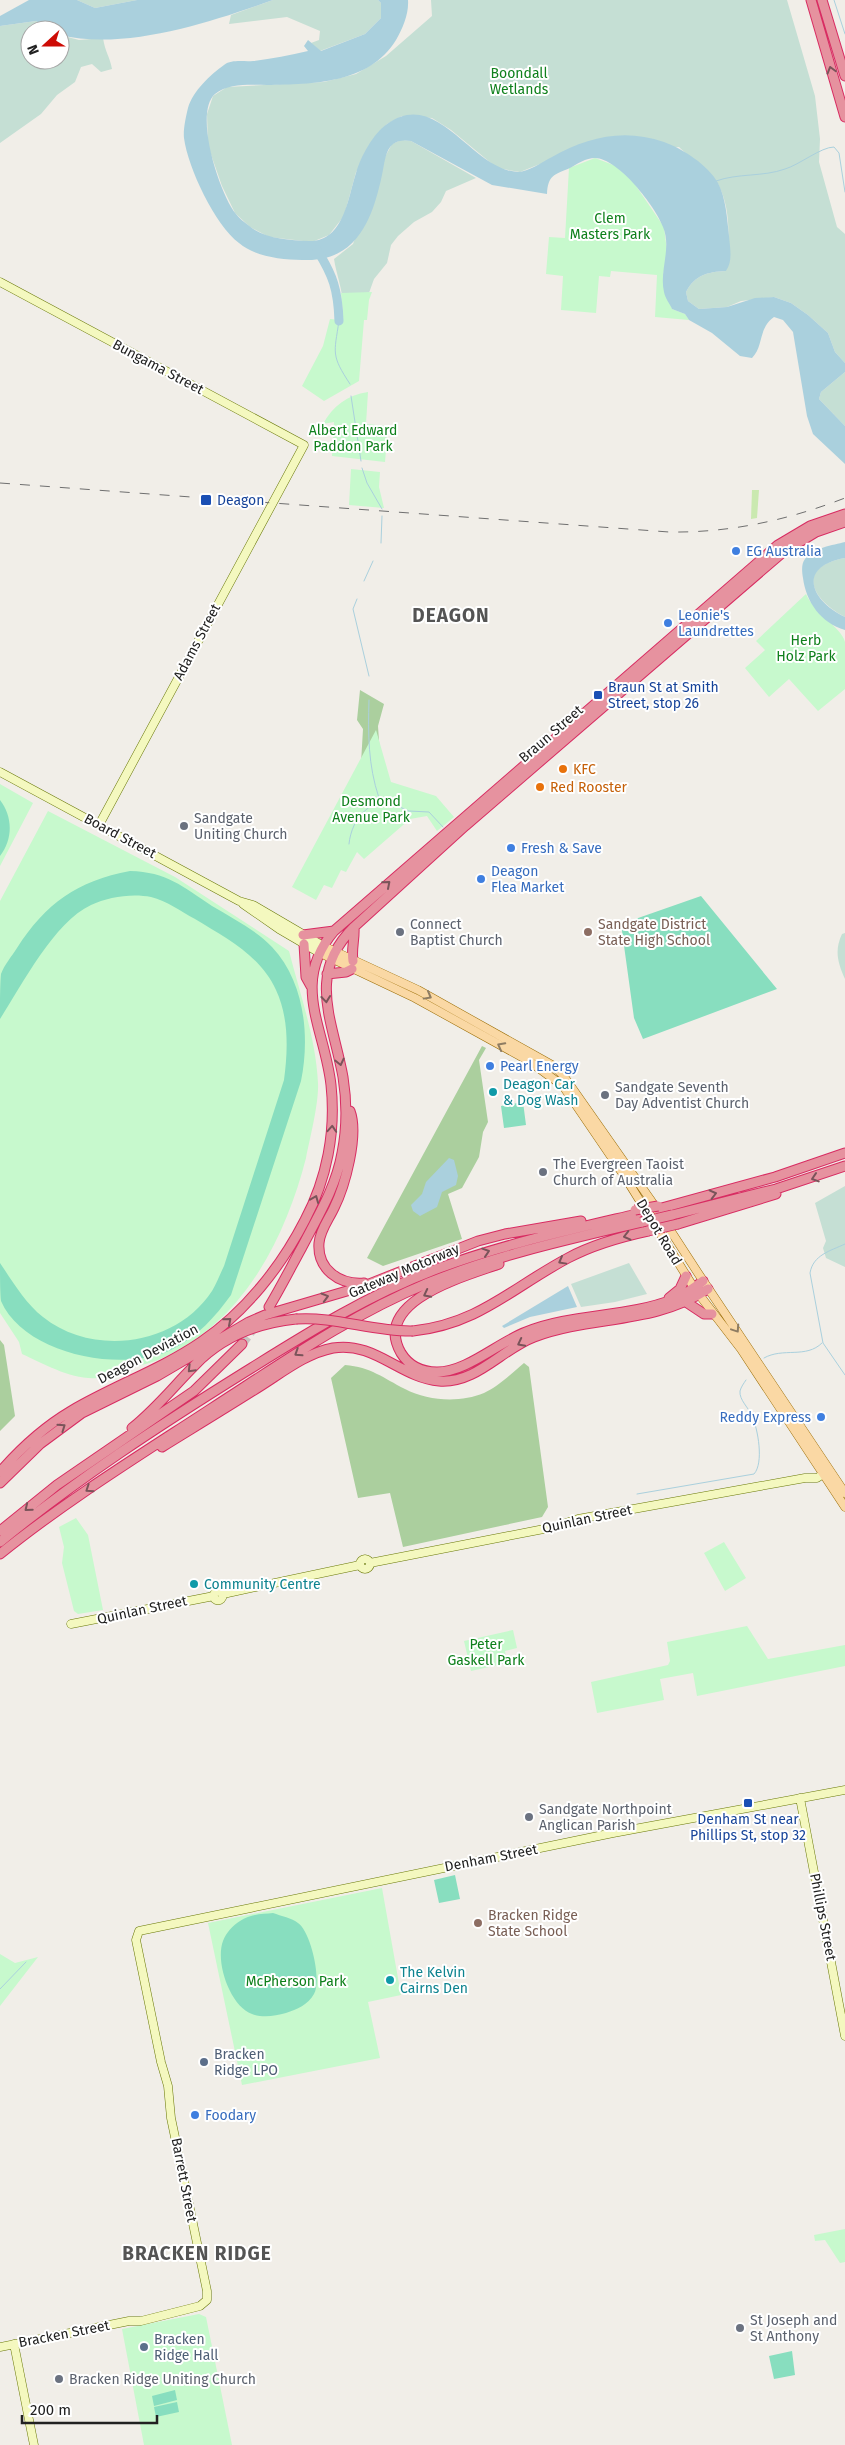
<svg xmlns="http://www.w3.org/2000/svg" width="845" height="2445" font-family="'Fira Sans',sans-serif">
<rect width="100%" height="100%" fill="#f1eee8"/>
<path fill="#cae9b0" d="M752,490H759L757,518L751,519Z"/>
<path fill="#abcf9e" d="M360,690L384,704L378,726L382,785L361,763L363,729L357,720Z
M482,1046L486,1048L479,1060L488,1122L483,1132L479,1157L462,1188L448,1194L462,1239L383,1266L367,1258Z
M0,1340L4,1345L15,1416L0,1431Z
M524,1363L529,1367L548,1507L542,1517L403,1547L390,1493L358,1498L331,1378L345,1365C371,1367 383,1378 405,1389C428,1401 460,1403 484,1393C498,1387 512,1373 524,1363Z"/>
<path fill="#c5dfd4" d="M77,0H137L95,8Z
M273,0H378L381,3V18L365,34L320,51L311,43L319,40L320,31L287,17L229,24L231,15Z
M431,0H787L815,96L820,139L819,162L837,227L845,234V363L835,352L828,333L808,315L791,303L774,297L741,301L727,307L699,309L688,301L686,292C695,275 707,272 726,271C729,244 732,210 718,184C712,173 689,157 679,147L540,164L520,172L497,168L451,130L432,118L402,116L387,124L377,135L356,172L344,216L329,235L312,242L269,237L250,227L235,213L222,186L208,146L207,114L213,96L227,87L324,82L356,74L386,56L432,16Z
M36,21L50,30H30V60H60V35L79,40L103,38C105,52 110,57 112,69L101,72L92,64L81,67L75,82L57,95L41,114L0,143V26Z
M401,140L411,141L476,178L446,191L441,202L432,212L414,222L398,236L391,245L387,263L374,279L365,304L340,322C348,300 337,280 334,259L353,244L386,155L392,144Z
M845,372V426L819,399L821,392Z
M845,558V617C811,599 795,567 845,558Z
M845,933V979C838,963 834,951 842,934Z
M845,1186V1267L826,1258L823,1248L826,1241L815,1203Z
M629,1263L647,1294L615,1302L581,1307L571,1284Z"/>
<path fill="#c7f9cd" d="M595,158L616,166L634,183L664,227L667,251L663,277L672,309L685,314L689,320L655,317L657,275L611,271L610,277L599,276L596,313L561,310L563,276L546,274L549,237L565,238L569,168Z
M372,292L369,300L367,320H364L359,381L324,401L302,386L323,346L330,319L341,320L343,314L341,293Z
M368,392L366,424L388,426L385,462L332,456L334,422L323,424C333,406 347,395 368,392Z
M351,469L380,472L379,487L384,508L349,505Z
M806,594C814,613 842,628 845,642C845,657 845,674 845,689L818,711L789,679L769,697L745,668L765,650L756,641Z
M376,730L391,782L436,796L454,817L437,831L427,816L410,819L364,859L357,852L346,872L341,870L332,888L324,885L316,900L292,887Z
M0,784L33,803L0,866Z
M48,811L175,877L289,951C300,994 316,1039 318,1083C319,1103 310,1138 306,1158C285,1240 241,1326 158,1360C148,1364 136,1366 125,1369C116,1371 105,1378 97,1378C72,1380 44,1364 22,1354L19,1342L0,1313V901Z
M76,1518L88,1535L103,1610L78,1614L74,1611L62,1563L64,1547L59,1527Z
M724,1542L746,1578L725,1591L704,1553Z
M747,1626L768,1659L845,1645V1666L697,1696L693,1673L660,1679L664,1700L597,1713L591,1682L668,1665L670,1661L667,1642Z
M513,1630L517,1648L505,1651L507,1663L471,1671L464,1641Z
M382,1888L401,1995L368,2002L380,2058L242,2085L208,1923Z
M0,1954L15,1963L38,1957L0,2006Z
M845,2229V2262L840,2263L825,2240L815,2241L814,2235Z
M199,2314L206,2317L232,2445H144L122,2329Z"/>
<path fill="#88debf" d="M0,800C13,817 13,839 0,856Z
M130,871C167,872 182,886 212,906C232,918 256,930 272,947C305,982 310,1037 301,1081L231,1295C215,1317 198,1336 173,1349C125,1374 24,1355 1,1301C0,1292 0,1274 0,1263C13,1282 25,1303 43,1317C93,1357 176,1346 212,1291C217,1283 220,1274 224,1266L284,1080C288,1050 289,1018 276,990C260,955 226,938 195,919C180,911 167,901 151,897C132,893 108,897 91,905C54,922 22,985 0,1019C0,1008 0,983 1,974C4,965 12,956 17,948C46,903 77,881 130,871Z
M701,896L777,989L643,1039L634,1018L621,924Z
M523,1102L526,1125L504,1128L501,1106Z
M455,1875L460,1899L439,1903L434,1880Z
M273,1913C281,1916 292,1918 298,1923C311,1932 322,1981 314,1994C308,2005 297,2009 286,2013C275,2016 263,2018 252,2014C230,2006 215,1962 223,1941C226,1933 233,1925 240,1921C250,1914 262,1914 273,1913Z
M792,2351L795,2375L774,2379L769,2356Z
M175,2390L177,2400L154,2406L152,2396Z
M177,2402L179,2412L156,2417L154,2407Z"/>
<path fill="#aad0dd" d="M29,0H77L95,8L137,0H273C211,22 125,51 60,35V30H50L36,21L0,26V16Z
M378,0H408C409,13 403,28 396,40C369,84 313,84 267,85C250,85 229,83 215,94C193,113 220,195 236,214C239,218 244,222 248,225C264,239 288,240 309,241C344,242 348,197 356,173C361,156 373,134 387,124C438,87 471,170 518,172C528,172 542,162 552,157C587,137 624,128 664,142C683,149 708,165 718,183C726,198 727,219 729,236C730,248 733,261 726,271C707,272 695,275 686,292L688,301L699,309L727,307L755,298L774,297L791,303L808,315L828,333L835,352L845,363V372L821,392L819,399L845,426V464L813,434L807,416L793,332L783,320L774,317C758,328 764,346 752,358L740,356L712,333L689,320L685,314L672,309C670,304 665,298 664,292C659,271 672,248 663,227C656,207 618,158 595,158C586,158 577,164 570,168C554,175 548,175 547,194L492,185L411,141C405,140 398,140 393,144C385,150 384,166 382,175C373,217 358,260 308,260C285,260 257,258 239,243C215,225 188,168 184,138C183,130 186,116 188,108C193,91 210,75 224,65C232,59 244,62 253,61C271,59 290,55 308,51L304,46L308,40L321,51L365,34L381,18V3Z
M845,542V558C796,567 811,601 845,617V630C821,623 806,602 803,578C802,572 801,564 805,559C813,548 833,545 845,542Z
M449,1158L454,1160L458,1176L456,1185L442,1192L437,1207L420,1216L413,1211L411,1205L422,1194L426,1182Z
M568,1286L577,1307L530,1317L504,1328L502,1326Z"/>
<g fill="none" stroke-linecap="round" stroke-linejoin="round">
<path stroke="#aad0dd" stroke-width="1" d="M834,0L845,34
M716,181C738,173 763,177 785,169C799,165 821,147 834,147L839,153L845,192
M339,321C334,354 331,355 350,384
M351,396L361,461
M362,468L367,483L382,509
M381,543L382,516
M364,581L373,561
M357,599L353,609L369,676
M379,798L409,811L429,812L443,827
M349,844C350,832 356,817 367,809C371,805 375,803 379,798C368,765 368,734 369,700
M845,1244C830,1251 813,1255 810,1273L823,1343L845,1375
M764,1358C783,1347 806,1359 822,1343
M637,1494L754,1474C764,1463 758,1429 752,1416C749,1408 739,1400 740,1391C741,1387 744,1383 746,1380
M0,1989L26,1962"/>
<path stroke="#aad0dd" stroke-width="9" d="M317,250C333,275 338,290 339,321"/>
<path stroke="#c7c5c0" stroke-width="9" stroke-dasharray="9 4.5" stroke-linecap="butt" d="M242,1344L256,1325"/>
<g stroke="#697808" stroke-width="9">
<path id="secondary" d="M0,282L304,445L99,825
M0,772L239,901L253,905L323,946
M243,904L279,929L320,953
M360 1564a5 5 0 1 1 10 0a5 5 0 1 1-10 0Z
M370,1563L554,1527L578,1519L805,1478H817L823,1474L824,1469
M213.5 1596a4.5 4.5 0 1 1 9 0a4.5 4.5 0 1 1-9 0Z
M223,1594L360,1565
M71,1624L214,1596
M800,1798L845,2036
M14,2344L34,2445
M0,2347L129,2321H141L200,2306L207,2300V2291L171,2118L168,2086L161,2062L136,1940L139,1931L613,1833L845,1790"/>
</g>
<g stroke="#9b6d04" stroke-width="9">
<path id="primary" d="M323,946L418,990L552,1065L563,1075L650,1199L698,1273L845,1493
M320,953L415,998L529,1061L563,1086L625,1177L694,1288L741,1349L845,1507"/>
</g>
<g stroke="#d82c62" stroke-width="11">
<path id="highway" d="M811,0L845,117
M822,0L845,76
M303,935L334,931
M304,944L306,977L311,986
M353,961C351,949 355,939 354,927
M327,974L346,972L352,969
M350,1111C359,1135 345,1186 334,1208C329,1219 320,1230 319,1243C317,1269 339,1285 364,1283
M658,1209L775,1177L845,1153
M672,1215L776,1189L845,1166
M678,1224L776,1194
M499,1264C466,1276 371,1301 401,1353C409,1366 422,1372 437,1372C467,1372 497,1343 526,1332C573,1313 627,1318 674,1299C684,1295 694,1288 703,1281
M669,1298L680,1289L686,1276
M686,1302L704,1314H712
M269,1307C281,1287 291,1267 302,1247C318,1216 336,1187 342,1153C347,1128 347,1102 343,1077C333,1021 306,974 354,927L465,826L783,552L816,532L845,522
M413,1331C479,1324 513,1287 568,1258C594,1244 620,1237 648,1231
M132,1428C156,1409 174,1386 195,1365C222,1337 258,1323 296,1319
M162,1447C196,1426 229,1406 262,1385C284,1371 307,1353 333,1348C374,1341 401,1378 439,1381C476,1384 502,1349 534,1337C593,1315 653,1325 708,1289
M0,1472C20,1449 44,1427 71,1411C113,1386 160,1370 201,1342C245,1312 281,1267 305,1220C327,1179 336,1131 331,1085C325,1029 290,983 334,931L778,545L810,526L845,514
M0,1483L40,1444L82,1413L157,1376L249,1322L265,1315L364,1286L478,1241L505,1234L581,1221
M0,1531L57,1485L194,1391L242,1344
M0,1542C77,1479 160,1425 245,1372C306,1334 366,1296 434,1270C500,1245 569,1230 637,1214
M0,1554C67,1500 140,1455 212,1408C282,1363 350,1315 428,1283C497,1255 570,1239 642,1222"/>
</g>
<use href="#secondary" stroke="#f4f8bf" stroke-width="8"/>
<use href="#primary" stroke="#fad8a4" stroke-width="8"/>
<use href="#highway" stroke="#e6929f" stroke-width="9"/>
<path stroke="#6f6f6f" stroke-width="1" stroke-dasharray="10 10" stroke-linecap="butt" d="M0,483L669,532C730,533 788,520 845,498"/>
<g stroke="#d82c62" stroke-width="11" stroke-linecap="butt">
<path id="highway-bridge" d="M635,1210L658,1206
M642,1222L672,1215
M648,1231L678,1224
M296,1319C335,1316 373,1332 413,1331"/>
</g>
<use href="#highway-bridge" stroke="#e6929f" stroke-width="9"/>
</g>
<defs><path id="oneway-chevron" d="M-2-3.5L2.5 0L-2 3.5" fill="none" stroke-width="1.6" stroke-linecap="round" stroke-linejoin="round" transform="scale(1.25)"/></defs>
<g stroke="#7a545a">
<use href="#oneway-chevron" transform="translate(831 70) rotate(-106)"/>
<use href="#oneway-chevron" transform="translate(387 884) rotate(-41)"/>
<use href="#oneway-chevron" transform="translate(326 999) rotate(84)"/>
<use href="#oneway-chevron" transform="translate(340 1062) rotate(77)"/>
<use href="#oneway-chevron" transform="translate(332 1129) rotate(-86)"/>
<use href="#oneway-chevron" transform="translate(815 1178) rotate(162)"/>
<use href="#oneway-chevron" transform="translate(713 1194) rotate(-14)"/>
<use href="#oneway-chevron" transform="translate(315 1199) rotate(-68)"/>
<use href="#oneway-chevron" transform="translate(627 1236) rotate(166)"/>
<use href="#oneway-chevron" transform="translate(486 1252) rotate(-18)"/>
<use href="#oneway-chevron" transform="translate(562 1261) rotate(151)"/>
<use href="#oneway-chevron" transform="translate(427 1294) rotate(153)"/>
<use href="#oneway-chevron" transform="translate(325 1297) rotate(-16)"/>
<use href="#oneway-chevron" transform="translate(228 1321) rotate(-41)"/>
<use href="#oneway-chevron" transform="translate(521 1343) rotate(153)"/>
<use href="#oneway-chevron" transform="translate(298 1353) rotate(147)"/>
<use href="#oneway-chevron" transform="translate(191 1369) rotate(134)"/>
<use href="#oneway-chevron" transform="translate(62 1427) rotate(-35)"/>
<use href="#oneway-chevron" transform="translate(89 1489) rotate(146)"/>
<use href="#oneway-chevron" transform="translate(28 1508) rotate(141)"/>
</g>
<g stroke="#8e7c62">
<use href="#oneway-chevron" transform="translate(428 996) rotate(29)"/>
<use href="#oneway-chevron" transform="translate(501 1046) rotate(-152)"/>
<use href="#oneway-chevron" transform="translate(736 1329) rotate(56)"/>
</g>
<g fill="#1a4fb4" stroke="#fff" stroke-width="2">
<rect x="200" y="494" width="12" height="12" rx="2.5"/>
<rect x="593" y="690" width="10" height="10" rx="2.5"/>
<rect x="743" y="1798" width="10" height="10" rx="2.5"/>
</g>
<g fill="#3f7fe0" stroke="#fff" stroke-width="2">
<circle cx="736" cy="551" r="5"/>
<circle cx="668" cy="623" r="5"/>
<circle cx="511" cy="848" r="5"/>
<circle cx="481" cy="879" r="5"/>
<circle cx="490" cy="1066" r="5"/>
<circle cx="821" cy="1417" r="5"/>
<circle cx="195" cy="2115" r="5"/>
</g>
<g fill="#e8710a" stroke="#fff" stroke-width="2">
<circle cx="563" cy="769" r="5"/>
<circle cx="540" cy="787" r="5"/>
</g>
<g fill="#6b7280" stroke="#fff" stroke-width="2">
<circle cx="184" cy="826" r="5"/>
<circle cx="400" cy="932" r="5"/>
<circle cx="605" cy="1095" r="5"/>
<circle cx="543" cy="1172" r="5"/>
<circle cx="529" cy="1817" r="5"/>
<circle cx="740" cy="2328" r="5"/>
<circle cx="59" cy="2379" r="5"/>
</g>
<g fill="#8d6e63" stroke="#fff" stroke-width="2">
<circle cx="588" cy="932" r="5"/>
<circle cx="478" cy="1923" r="5"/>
</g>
<g fill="#0f9aa8" stroke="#fff" stroke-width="2">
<circle cx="493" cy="1092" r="5"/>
<circle cx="194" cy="1584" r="5"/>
<circle cx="390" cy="1980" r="5"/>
</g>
<g fill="#5c6f8a" stroke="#fff" stroke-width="2">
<circle cx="204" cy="2062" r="5"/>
<circle cx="144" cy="2347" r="5"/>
</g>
<g text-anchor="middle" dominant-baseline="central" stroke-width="4" stroke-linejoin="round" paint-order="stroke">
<g font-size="14" fill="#0f801c" stroke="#fff">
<text x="519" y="73">Boondall<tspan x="519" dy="16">Wetlands</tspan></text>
<text x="610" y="218">Clem<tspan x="610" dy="16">Masters Park</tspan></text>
<text x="353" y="430">Albert Edward<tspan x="353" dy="16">Paddon Park</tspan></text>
<text x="806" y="640">Herb<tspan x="806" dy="16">Holz Park</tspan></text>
<text x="371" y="801">Desmond<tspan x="371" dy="16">Avenue Park</tspan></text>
<text x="486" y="1644">Peter<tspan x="486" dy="16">Gaskell Park</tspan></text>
<text x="296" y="1981">McPherson Park</text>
</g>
<g font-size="14" fill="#212121" stroke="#fff">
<text transform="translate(158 367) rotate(28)">Bungama Street</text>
<text transform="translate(197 642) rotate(-62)">Adams Street</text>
<text transform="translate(551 734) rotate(-41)">Braun Street</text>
<text transform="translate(120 836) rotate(28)">Board Street</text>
<text transform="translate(659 1232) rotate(59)">Depot Road</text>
<text transform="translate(404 1271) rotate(-23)">Gateway Motorway</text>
<text transform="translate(148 1354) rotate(-28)">Deagon Deviation</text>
<text transform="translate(587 1519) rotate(-12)">Quinlan Street</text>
<text transform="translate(142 1610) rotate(-12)">Quinlan Street</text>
<text transform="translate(491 1858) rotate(-11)">Denham Street</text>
<text transform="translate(823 1917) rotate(79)">Phillips Street</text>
<text transform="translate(184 2180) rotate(79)">Barrett Street</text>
<text transform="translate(64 2334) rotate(-11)">Bracken Street</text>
</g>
<g font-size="14" fill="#164399" stroke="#fff" text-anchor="start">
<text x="217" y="500">Deagon</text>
<text x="608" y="687">Braun St at Smith<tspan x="608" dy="16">Street, stop 26</tspan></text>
<text x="748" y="1819" text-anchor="middle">Denham St near<tspan x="748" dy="16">Phillips St, stop 32</tspan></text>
</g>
<g font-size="14" fill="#366cbe" stroke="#fff" text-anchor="start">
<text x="746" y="551">EG Australia</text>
<text x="678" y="615">Leonie's<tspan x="678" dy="16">Laundrettes</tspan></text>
<text x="521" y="848">Fresh &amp; Save</text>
<text x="491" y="871">Deagon<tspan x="491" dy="16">Flea Market</tspan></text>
<text x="500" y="1066">Pearl Energy</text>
<text x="811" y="1417" text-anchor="end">Reddy Express</text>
<text x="205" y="2115">Foodary</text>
</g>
<g font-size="14" fill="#c56008" stroke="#fff" text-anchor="start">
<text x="573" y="769">KFC</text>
<text x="550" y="787">Red Rooster</text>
</g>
<g font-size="14" fill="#5b616d" stroke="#fff" text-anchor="start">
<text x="194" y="818">Sandgate<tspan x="194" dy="16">Uniting Church</tspan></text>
<text x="410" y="924">Connect<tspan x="410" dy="16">Baptist Church</tspan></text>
<text x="615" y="1087">Sandgate Seventh<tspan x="615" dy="16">Day Adventist Church</tspan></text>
<text x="553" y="1164">The Evergreen Taoist<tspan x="553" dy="16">Church of Australia</tspan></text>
<text x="539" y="1809">Sandgate Northpoint<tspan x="539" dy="16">Anglican Parish</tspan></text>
<text x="750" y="2320">St Joseph and<tspan x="750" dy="16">St Anthony</tspan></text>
<text x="69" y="2379">Bracken Ridge Uniting Church</text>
</g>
<g font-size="14" fill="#785e54" stroke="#fff" text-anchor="start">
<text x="598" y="924">Sandgate District<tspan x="598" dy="16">State High School</tspan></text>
<text x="488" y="1915">Bracken Ridge<tspan x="488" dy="16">State School</tspan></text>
</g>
<g font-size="14" fill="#0d838f" stroke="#fff" text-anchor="start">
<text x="503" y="1084">Deagon Car<tspan x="503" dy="16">&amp; Dog Wash</tspan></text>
<text x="204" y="1584">Community Centre</text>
<text x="400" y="1972">The Kelvin<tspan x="400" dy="16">Cairns Den</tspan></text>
</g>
<g font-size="14" fill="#4e5e75" stroke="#fff" text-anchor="start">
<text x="214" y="2054">Bracken<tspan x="214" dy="16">Ridge LPO</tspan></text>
<text x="154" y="2339">Bracken<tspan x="154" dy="16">Ridge Hall</tspan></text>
</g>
<g font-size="19" font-weight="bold" letter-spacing="1" fill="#545454" stroke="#fff">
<text x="451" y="615">DEAGON</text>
<text x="197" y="2253">BRACKEN RIDGE</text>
</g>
</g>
<g transform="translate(45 45) rotate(249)"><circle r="24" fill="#ffffff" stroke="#a6a6a6"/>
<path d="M0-4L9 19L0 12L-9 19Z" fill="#cd0b05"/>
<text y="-8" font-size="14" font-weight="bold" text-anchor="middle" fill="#212121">N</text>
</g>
<path d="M22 2415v8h135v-8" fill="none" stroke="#212121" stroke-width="2.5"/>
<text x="30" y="2415" font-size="15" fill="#212121" stroke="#ffffff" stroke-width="4" paint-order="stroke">200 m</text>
</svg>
